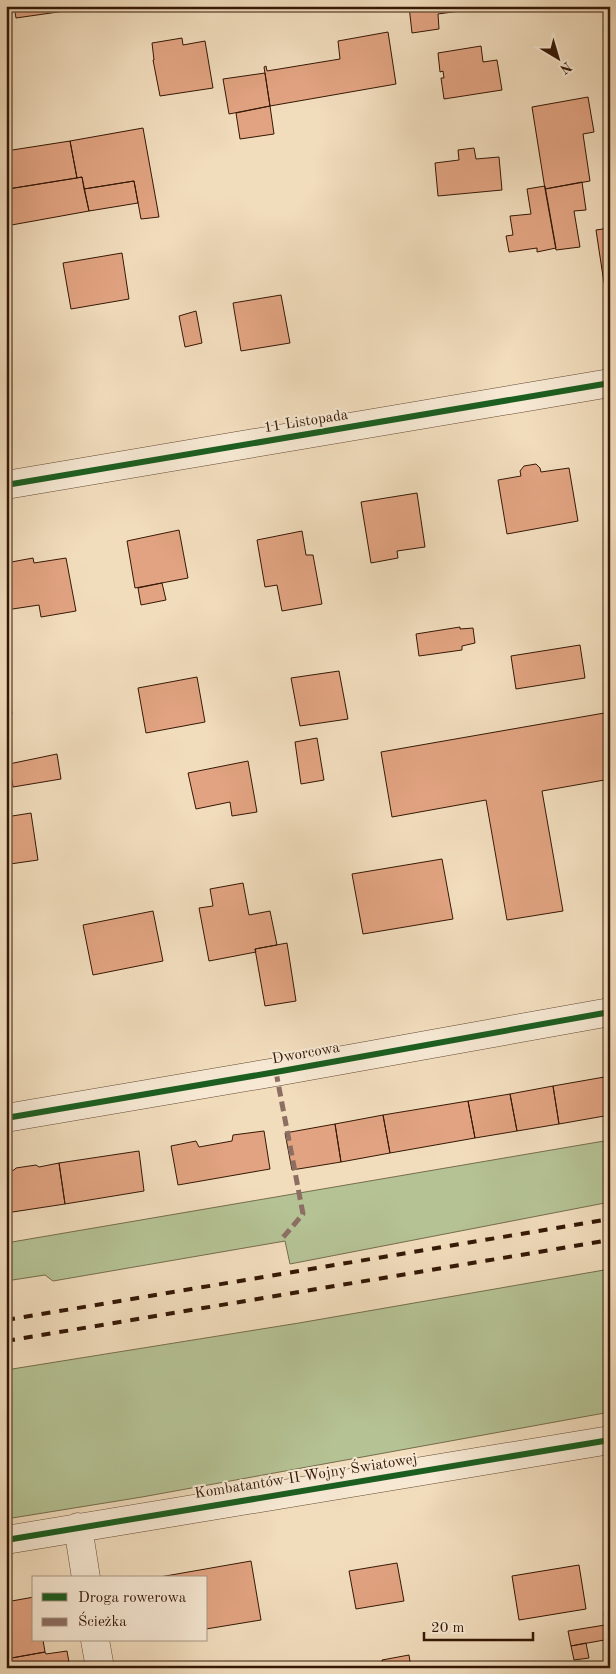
<svg xmlns="http://www.w3.org/2000/svg" width="616" height="1674" font-family="'Old Standard TT',serif">
<rect width="100%" height="100%" fill="#f1dcbc"/>
<filter id="stains"><feTurbulence type="fractalNoise" baseFrequency=".004" numOctaves="4"/><feColorMatrix values="0 0 0 0 .2 0 0 0 0 .09 0 0 0 0 .02 0 0 0 .5 -.17"/></filter>
<radialGradient id="worn" r=".72"><stop offset=".6" stop-color="#630" stop-opacity="0"/><stop offset="1" stop-color="#630" stop-opacity=".3"/></radialGradient>
<path fill="#b5c294" stroke="#756d4c" d="M610,1140V1202L290,1264L285,1241L53,1281L45,1275L6,1281V1243Z
M610,1269V1412L142,1497L6,1519V1370L299,1323Z"/>
<path fill="#e1a381" stroke="#351805" d="M14,6H85L86,8L16,18Z
M306,6H330L306,10Z
M409,6H481L482,8L438,14L439,29L412,33Z
M388,32L396,84L270,106L264,67L266,66L267,71L340,59L338,41Z
M182,38L183,45L205,41L213,88L160,96L153,60H154L152,43Z
M481,46L483,62L497,60L502,90L444,99L441,78H444L443,71L440,72L438,53Z
M265,73L270,106L229,114L223,79Z
M588,97L594,132L583,134L590,181L545,189L532,107Z
M270,106L274,134L240,139L236,113Z
M143,128L159,217L141,219L134,181L84,189L82,177L77,178L70,141Z
M70,141L77,178L8,189L6,179V151Z
M474,148L476,159L499,157L502,190L438,196L435,163L459,160L458,150Z
M82,177L89,211L6,226V179L8,189Z
M134,181L138,203L89,211L84,189Z
M582,182L586,210L574,211L580,247L556,250L545,189Z
M545,186L556,248L537,252V248L509,252L506,236L513,235L510,216L531,214L527,189Z
M610,228V283H604L596,230Z
M122,253L129,299L71,309L63,263Z
M281,295L290,343L241,351L233,303Z
M196,311L202,343L185,347L179,316Z
M536,464L540,468L541,472L569,468L578,521L507,534L498,480L521,476L520,471L524,466Z
M417,493L425,547L397,551L398,558L371,563L361,502Z
M179,530L188,578L135,588L127,541Z
M302,531L306,555H313L322,604L282,611L277,585L265,587L257,540Z
M33,558L34,563L66,558L76,611L41,617L39,605L6,610V563Z
M162,583L166,600L141,605L138,588Z
M460,627V629L473,628L475,643L462,646V650L419,656L416,634Z
M580,645L585,678L516,689L511,656Z
M339,671L348,719L300,726L291,678Z
M6,677L12,714L6,715Z
M197,677L205,722L146,733L138,688Z
M610,712V779L542,791L563,911L507,920L486,800L392,817L381,752Z
M317,738L324,780L301,784L295,742Z
M57,754L61,779L13,787L9,764Z
M248,761L257,812L232,816L230,802L196,809L188,773Z
M31,813L38,860L10,864L6,839V817Z
M442,859L453,919L363,934L352,874Z
M243,883L249,915L270,911L277,945L255,949L256,952L209,961L199,908L213,906L210,889Z
M153,911L163,961L93,975L83,925Z
M287,943L296,1001L265,1006L255,949Z
M610,1076V1115L559,1124L553,1086Z
M553,1086L559,1124L517,1131L510,1094Z
M510,1094L517,1131L475,1138L468,1101Z
M468,1101L475,1138L390,1153L383,1115Z
M383,1115L390,1153L341,1162L335,1124Z
M335,1124L341,1162L292,1170L285,1133Z
M264,1131L270,1169L178,1185L171,1146L196,1141L199,1147L232,1141L233,1135Z
M139,1151L144,1191L65,1204L59,1163Z
M59,1163L65,1204L6,1213V1172L14,1170L16,1168L36,1165L39,1167Z
M251,1561L261,1620L206,1629V1578H154Z
M397,1563L404,1601L356,1609L349,1571Z
M579,1565L586,1609L519,1620L512,1576Z
M34,1597V1640H43L45,1652L6,1659V1602Z
M610,1612V1639L571,1646L568,1631L605,1625L604,1613Z
M586,1643L589,1658L574,1660L571,1646Z
M67,1651L70,1668H6V1659L45,1652L46,1654Z
M409,1655L411,1668H383L382,1660Z"/>
<g fill="none" stroke-linecap="round" stroke-linejoin="round">
<g stroke="#644933" stroke-width="29">
<path id="minor" d="M6,485L610,383
M6,1118L276,1072L610,1012
M78,1527L86,1578
M6,1540L610,1440
M95,1640L100,1668"/>
</g>
<use href="#minor" stroke="#f6e8d3" stroke-width="28"/>
<path stroke="#351805" stroke-width="4" stroke-dasharray="9 9" stroke-linecap="butt" d="M6,1320L610,1219
M6,1341L610,1240"/>
<path stroke="#8d6e63" stroke-width="5" stroke-dasharray="10 5" stroke-linecap="butt" d="M276,1072L303,1214L280,1241"/>
<g stroke="#f6e8d3" stroke-width="9">
<path id="cycleway" d="M6,485L610,383
M6,1118L276,1072L610,1012
M6,1540L610,1440"/>
</g>
<use href="#cycleway" stroke="#1b5e20" stroke-width="6"/>
</g>
<g text-anchor="middle" dominant-baseline="central" stroke-width="4" stroke-linejoin="round" paint-order="stroke">
<g font-size="15" fill="#351805" stroke="#f6e8d3">
<text transform="translate(306 422) rotate(-9)">11 Listopada</text>
<text transform="translate(306 1054) rotate(-10)">Dworcowa</text>
<text transform="translate(306 1477) rotate(-9)">Kombatantów II Wojny Światowej</text>
</g>
</g>
<rect width="616" height="1674" fill="none" stroke="#f1dcbc" stroke-width="25"/>
<rect x="8" y="8" width="601" height="1659" fill="none" stroke="#351805" stroke-width="2.5"/>
<rect x="12" y="12" width="591" height="1649" fill="none" stroke="#351805"/>
<rect x="32" y="1576" width="175" height="65" fill="#f6e8d3" stroke="#a99581"/>
<rect x="42" y="1593" width="25" height="8" fill="#1b5e20" stroke="#a99581"/>
<text x="78" y="1602" font-size="15" fill="#351805">Droga rowerowa</text>
<rect x="42" y="1618" width="25" height="8" fill="#8d6e63" stroke="#a99581"/>
<text x="78" y="1626" font-size="15" fill="#351805">Ścieżka</text>
<g transform="translate(558 58) rotate(142)" stroke="#f6e8d3" stroke-width="4" paint-order="stroke">
<path d="M0-4L9 19L0 12L-9 19Z" fill="#351805"/>
<text y="-8" font-size="14" font-weight="bold" text-anchor="middle" fill="#351805">N</text>
</g>
<path d="M424 1632v8h109v-8" fill="none" stroke="#351805" stroke-width="2.5"/>
<text x="431" y="1632" font-size="15" fill="#351805" stroke="#f6e8d3" stroke-width="4" paint-order="stroke">20 m</text>
<rect width="100%" height="100%" filter="url(#stains)"/>
<rect width="100%" height="100%" fill="url(#worn)"/>
</svg>
